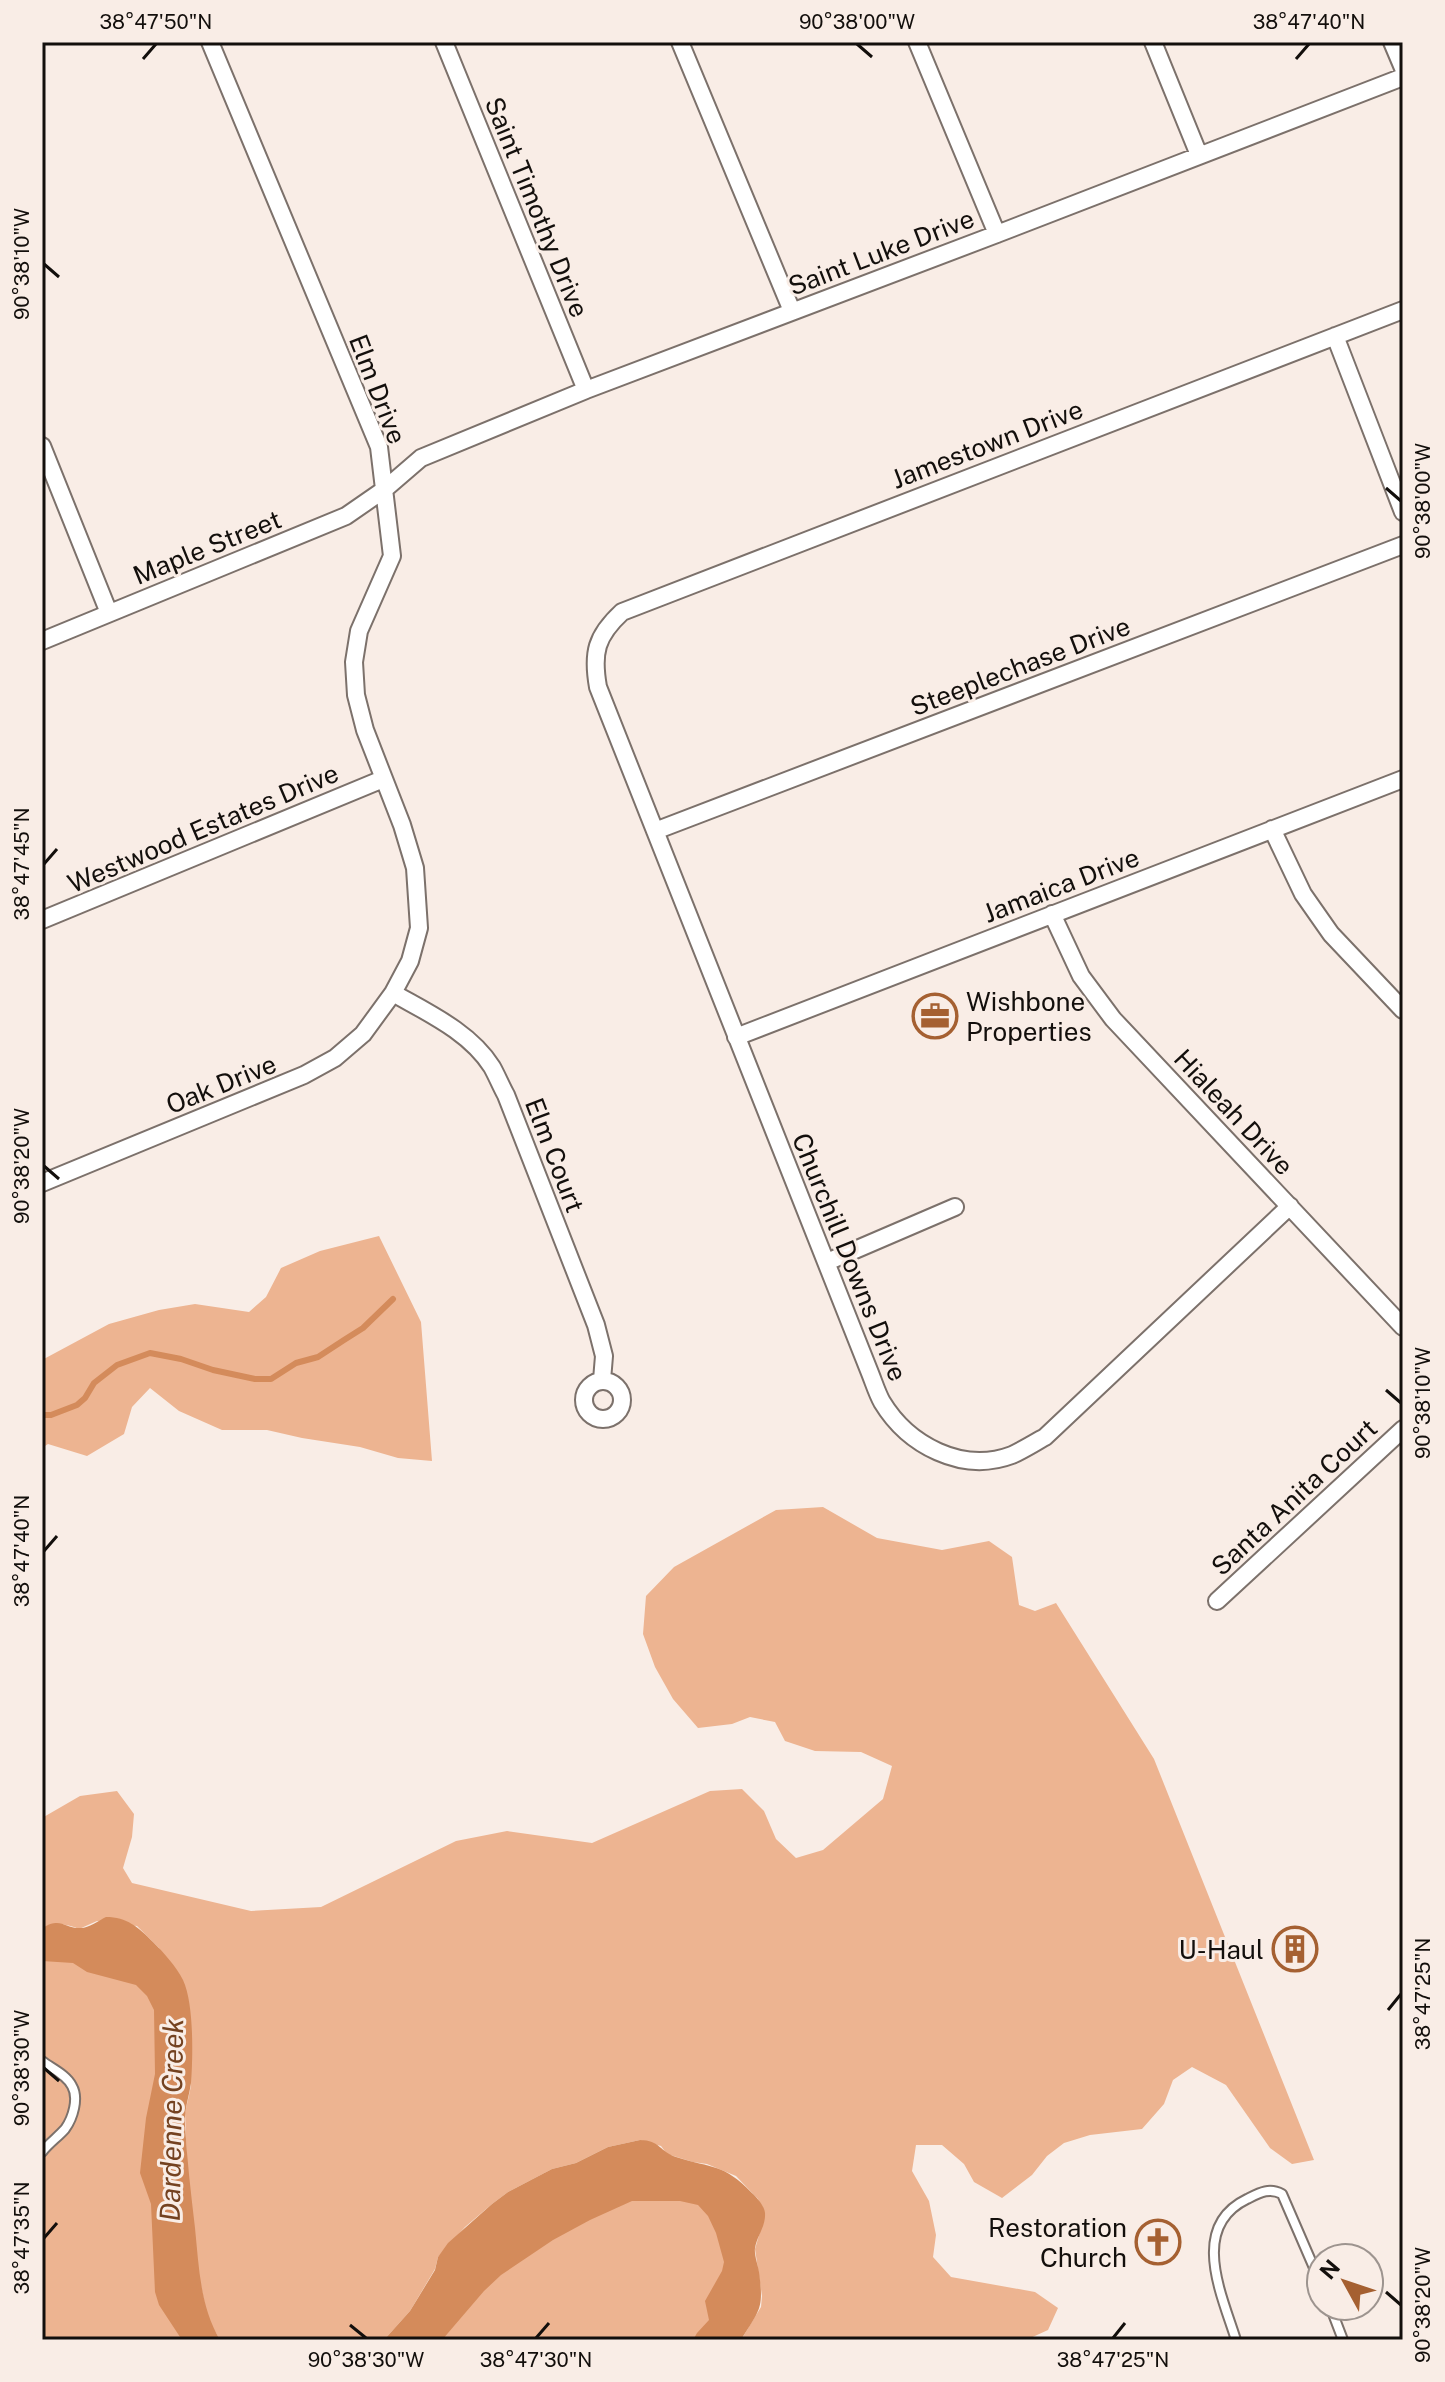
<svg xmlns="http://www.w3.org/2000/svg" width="1445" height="2382" font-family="'Public Sans',sans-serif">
<rect width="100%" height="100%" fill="#f9ede6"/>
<path fill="#edb491" d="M379,1236L421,1322L432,1461L398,1458L360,1447L302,1438L267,1430H222L179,1411L150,1388L132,1407L124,1434L87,1456L48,1444L42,1448V1360L109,1324L159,1310L195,1304L249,1312L266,1297L281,1268L320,1251Z
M823,1507L877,1538L942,1550L989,1541L1012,1557L1019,1605L1035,1611L1056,1603L1154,1759L1314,2160L1292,2164L1270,2148L1226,2085L1192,2067L1173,2080L1164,2104L1142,2129L1090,2135L1064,2143L1047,2156L1032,2175L1002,2198L974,2182L964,2164L942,2145H916L912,2171L929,2201L936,2235L933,2257L951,2277L1035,2292L1058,2308L1048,2330L1026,2340H741L761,2307L762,2296L755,2249L764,2218L758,2199L736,2176L707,2164L693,2162L667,2154L661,2146L640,2140L608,2147L576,2163L552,2169L508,2192L492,2204L465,2227L438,2257L435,2269L410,2311L384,2340H220L208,2319L197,2268L187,2165L185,2113L191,2086L190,2031L159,1948L137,1926L97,1921L79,1929C68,1924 53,1921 42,1928V1818L80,1796L117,1791L134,1814L132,1837L123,1868L132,1883L251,1911L321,1907L456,1841L507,1831L592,1843L710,1791L742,1789L764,1811L776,1839L796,1858L823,1850L883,1799L892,1766L861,1752L815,1751L785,1741L775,1722L750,1717L732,1724L698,1728L673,1699L655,1667L643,1634L646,1596L674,1567L776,1510Z
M59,1942L173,2000L202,2340H42V1951Z
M639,2175L733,2216L718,2340H411L446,2297Z"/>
<path fill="#d48b5b" d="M106,1917C127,1917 138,1927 153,1942C164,1953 176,1966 183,1980C194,2003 193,2057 191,2083C189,2097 184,2110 185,2125C187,2160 191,2194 195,2228C199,2267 200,2306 220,2340H182L159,2305L155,2292L151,2204L140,2173L146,2118L155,2074L154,2010L147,1996L136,1985L87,1972L73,1963L42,1961V1928C62,1916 64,1929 81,1928C89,1928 98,1921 106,1917Z
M640,2140C660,2140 660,2152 676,2157C713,2169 723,2163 752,2193C757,2198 764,2205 765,2213C766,2226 757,2236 755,2248C754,2255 758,2265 759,2272C764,2309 760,2309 741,2340H693L697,2333L709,2320L705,2301L722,2271L724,2262L716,2233L708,2216L698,2205L680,2201H632L590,2220L553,2240L501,2275L484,2291L442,2340H384L410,2311L435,2270L438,2257L448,2243L492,2204L508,2192L552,2169L576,2163L608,2147Z"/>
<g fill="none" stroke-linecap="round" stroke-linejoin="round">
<path stroke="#d48b5b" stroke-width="6" d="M42,1415H51L77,1405L85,1398L94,1383L117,1365L150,1353L181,1359L213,1370L255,1379H271L296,1363L318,1357L344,1340L363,1328L393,1299"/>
<g stroke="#7c716b" stroke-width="12">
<path id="service" d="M42,2061C51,2068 67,2075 72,2086C79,2098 73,2118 65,2129C58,2137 49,2143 42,2152
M1330,2306L1343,2340
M1236,2340C1222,2295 1189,2227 1247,2199C1259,2193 1269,2187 1282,2194L1321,2284"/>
</g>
<g stroke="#7c716b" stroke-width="20">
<path id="minor" d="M444,42L586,390
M680,42L792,311
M917,42L997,234
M1153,42L1199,155
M1392,42L1403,68
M1335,336L1403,512
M42,446L109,613
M42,641L346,516L385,489L421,458L586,390L997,234L1403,77
M1272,829L1303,894L1331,934L1403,1010
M655,831L1403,545
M1052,914L1081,976L1113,1019L1403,1327
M42,920L383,779
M393,993C428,1013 470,1032 492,1067C497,1076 501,1086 506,1095L596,1325L604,1356L602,1380
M736,1037L1403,779
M42,1183L304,1075L335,1058L363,1034L393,993L410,961L419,928L415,868L402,825L365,730L356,695L354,662L359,631L392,556L379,447L210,42
M1290,1206L1045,1437C1034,1443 1023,1450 1012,1455C962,1474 908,1445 882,1402C877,1393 874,1383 870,1373L598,687C592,653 596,636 622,612L1403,310
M827,1262L955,1207
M584 1400a19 19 0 1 1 38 0a19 19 0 1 1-38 0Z
M1217,1601L1403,1429"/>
</g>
<use href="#service" stroke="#fff" stroke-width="8"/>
<use href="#minor" stroke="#fff" stroke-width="16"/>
</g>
<path fill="none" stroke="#130f0c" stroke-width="3" d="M857,44L872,57M143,59L156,44M1296,59L1309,44M44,264L59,277M1386,488L1401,501M44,864L57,849M44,1166L59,1179M1386,1390L1401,1403M44,1551L57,1536M1388,2010L1401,1994M44,2068L59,2081M44,2238L57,2223M1386,2292L1401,2305M350,2325L366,2338M536,2338L549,2323M1113,2338L1125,2323"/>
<defs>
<g id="office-ring" transform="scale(2.3)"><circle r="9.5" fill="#f9ede6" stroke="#a56031" stroke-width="1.5"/><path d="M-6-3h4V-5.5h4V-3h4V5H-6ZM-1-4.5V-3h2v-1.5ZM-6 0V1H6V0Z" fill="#a56031"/></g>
<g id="building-ring" transform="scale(2.3)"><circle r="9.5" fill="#f9ede6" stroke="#a56031" stroke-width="1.5"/><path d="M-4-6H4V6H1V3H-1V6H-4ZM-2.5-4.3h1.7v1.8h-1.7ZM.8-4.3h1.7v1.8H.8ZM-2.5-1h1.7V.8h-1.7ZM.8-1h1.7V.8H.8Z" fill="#a56031"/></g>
<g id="church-ring" transform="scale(2.3)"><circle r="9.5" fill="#f9ede6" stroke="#a56031" stroke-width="1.5"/><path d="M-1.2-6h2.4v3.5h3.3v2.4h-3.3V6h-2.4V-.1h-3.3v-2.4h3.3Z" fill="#a56031"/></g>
</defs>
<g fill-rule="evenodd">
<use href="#office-ring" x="935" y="1016"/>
<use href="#building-ring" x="1295" y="1949"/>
<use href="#church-ring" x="1158" y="2242"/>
</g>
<g text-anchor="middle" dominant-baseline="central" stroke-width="6" stroke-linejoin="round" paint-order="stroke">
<g font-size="26" fill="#130f0c" stroke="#f9ede6">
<text transform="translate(537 207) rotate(68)">Saint Timothy Drive</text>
<text transform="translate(881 252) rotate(-21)">Saint Luke Drive</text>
<text transform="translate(378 389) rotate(69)">Elm Drive</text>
<text transform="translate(987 444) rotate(-21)">Jamestown Drive</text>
<text transform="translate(207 547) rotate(-22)">Maple Street</text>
<text transform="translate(1020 666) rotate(-21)">Steeplechase Drive</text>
<text transform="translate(203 828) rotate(-23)">Westwood Estates Drive</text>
<text transform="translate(1061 885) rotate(-21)">Jamaica Drive</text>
<text transform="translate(221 1084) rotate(-22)">Oak Drive</text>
<text transform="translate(1234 1112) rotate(47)">Hialeah Drive</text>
<text transform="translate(555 1155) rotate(69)">Elm Court</text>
<text transform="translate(850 1257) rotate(68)">Churchill Downs Drive</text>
<text transform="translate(1294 1497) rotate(-43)">Santa Anita Court</text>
</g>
<g font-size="26" fill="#130f0c" stroke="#f9ede6" text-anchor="end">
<text x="966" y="1001" text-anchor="start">Wishbone<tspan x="966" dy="30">Properties</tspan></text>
<text x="1264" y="1949">U-Haul</text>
<text x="1127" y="2227">Restoration<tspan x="1127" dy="30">Church</tspan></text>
</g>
<g font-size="28" font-style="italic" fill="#744220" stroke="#f9ede6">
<text transform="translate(171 2120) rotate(-89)">Dardenne Creek</text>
</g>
</g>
<rect width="1445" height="2382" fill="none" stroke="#f9ede6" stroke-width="88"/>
<g transform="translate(1345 2282) rotate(310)"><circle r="38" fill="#f9ede6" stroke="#9d948f" stroke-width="2"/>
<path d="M0-6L14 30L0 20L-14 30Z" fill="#a56031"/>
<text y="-12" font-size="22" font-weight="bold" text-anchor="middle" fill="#130f0c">N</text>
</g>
<rect x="44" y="44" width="1357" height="2294" fill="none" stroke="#130f0c" stroke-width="3"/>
<g font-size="20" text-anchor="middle" fill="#130f0c">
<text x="156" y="29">38°47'50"N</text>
<text x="857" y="29">90°38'00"W</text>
<text x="1309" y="29">38°47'40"N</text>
<text transform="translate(22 264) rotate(-90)" y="7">90°38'10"W</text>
<text transform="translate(1423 501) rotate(-90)" y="7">90°38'00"W</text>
<text transform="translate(22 864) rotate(-90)" y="7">38°47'45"N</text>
<text transform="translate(22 1166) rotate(-90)" y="7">90°38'20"W</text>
<text transform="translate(1423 1403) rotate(-90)" y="7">90°38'10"W</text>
<text transform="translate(22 1551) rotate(-90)" y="7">38°47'40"N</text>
<text transform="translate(1423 1994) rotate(-90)" y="7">38°47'25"N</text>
<text transform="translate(22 2068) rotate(-90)" y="7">90°38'30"W</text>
<text transform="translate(22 2238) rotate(-90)" y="7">38°47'35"N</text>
<text transform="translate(1423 2305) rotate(-90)" y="7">90°38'20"W</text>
<text x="366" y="2367">90°38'30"W</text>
<text x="536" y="2367">38°47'30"N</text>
<text x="1113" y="2367">38°47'25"N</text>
</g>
</svg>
